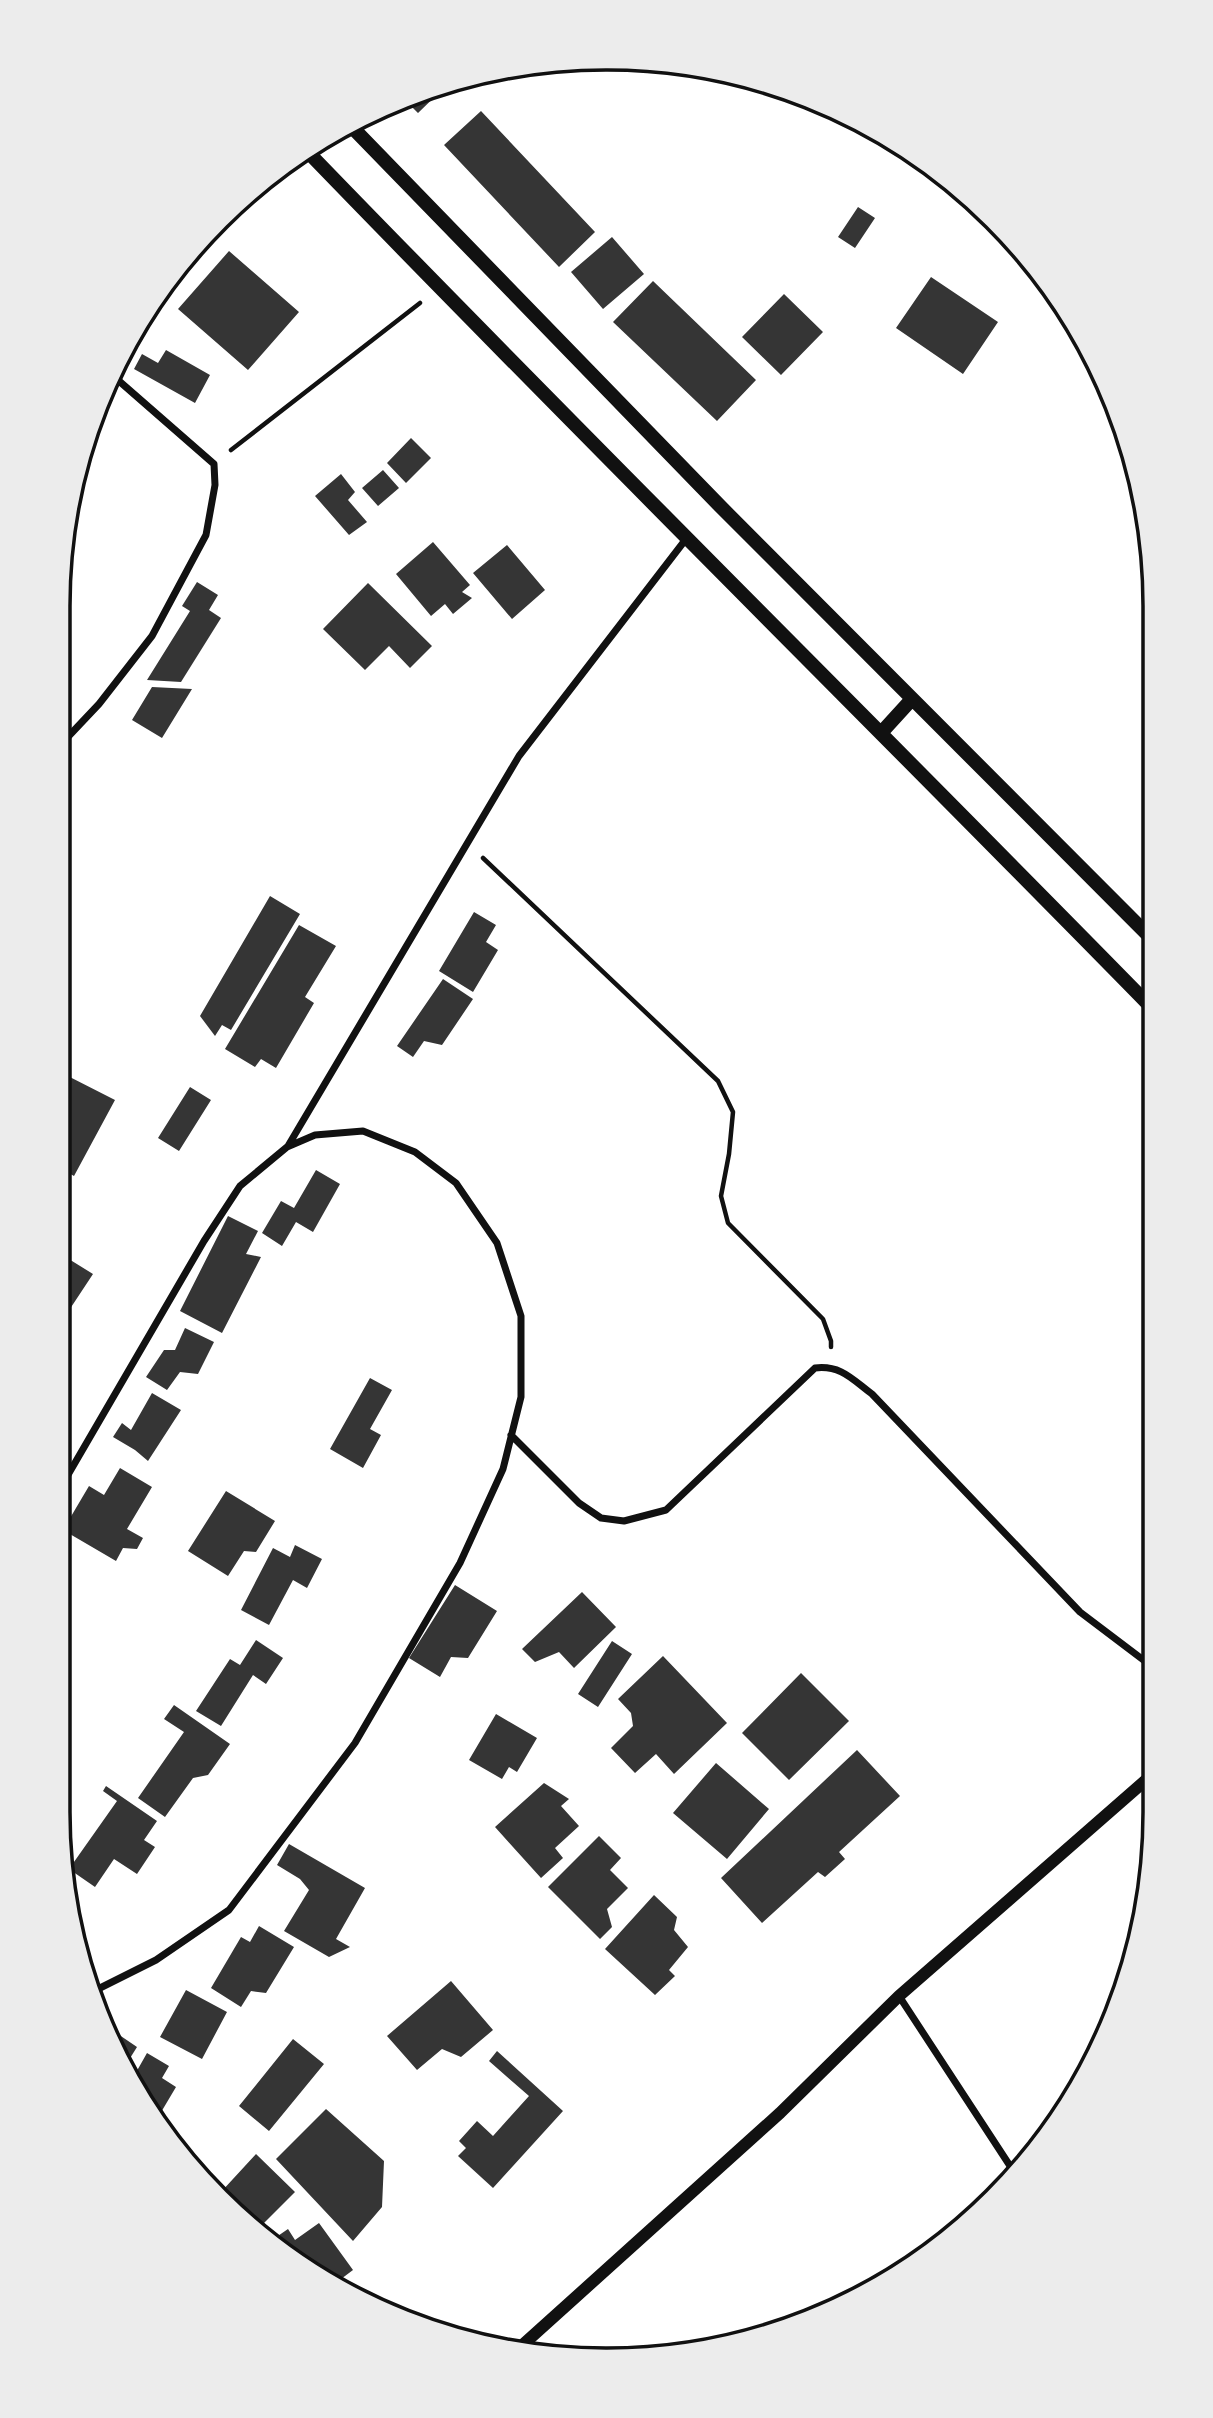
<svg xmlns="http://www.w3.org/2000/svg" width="1213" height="2418" font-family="'DejaVu Sans',sans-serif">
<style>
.building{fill:#353535}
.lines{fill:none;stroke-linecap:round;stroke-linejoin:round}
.path{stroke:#111;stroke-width:4.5}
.minor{stroke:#111;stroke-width:7}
.tertiary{stroke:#111;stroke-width:12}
.secondary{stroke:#111;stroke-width:14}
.rim{fill:none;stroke:#111;stroke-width:3.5}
</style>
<rect width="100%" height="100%" fill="#fff"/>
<!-- building -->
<path class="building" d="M450 82 418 113 404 99 430 87Z
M481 111 595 232 559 267 444 145Z
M858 207 875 218 855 248 838 237Z
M612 237 644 274 603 309 571 272Z
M229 251 299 312 248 370 178 309Z
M931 277 998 322 963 374 896 328Z
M653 281 756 380 717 421 613 322Z
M784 294 823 332 781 375 742 337Z
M166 350 210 375 195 403 134 369 142 354 158 363Z
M411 438 431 458 406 483 387 463Z
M383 470 399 488 378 506 362 488Z
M341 474 355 492 348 500 367 522 349 535 315 496Z
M433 542 470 585 462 592 472 598 453 614 445 604 431 616 396 574Z
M507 545 545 590 512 619 473 573Z
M197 582 218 595 209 610 221 618 181 682 147 680 190 611 182 606Z
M368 583 432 646 410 668 389 646 365 670 323 629Z
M152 687 192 689 162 738 132 720Z
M270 896 300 914 231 1030 222 1025 215 1036 200 1016Z
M474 912 496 925 486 942 498 950 473 992 439 971Z
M299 925 336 946 305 997 314 1003 276 1068 261 1059 255 1067 225 1049Z
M443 979 473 999 442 1045 424 1041 413 1057 397 1046Z
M58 1071 115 1100 74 1176 58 1167Z
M190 1087 211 1100 179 1151 158 1138Z
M316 1170 340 1184 313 1232 296 1222 282 1246 262 1233 281 1201 294 1208Z
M228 1216 258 1231 246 1254 261 1257 222 1333 180 1311Z
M58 1256 72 1261 93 1274 58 1327Z
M185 1328 214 1342 198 1374 180 1372 167 1390 146 1377 164 1350H175Z
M370 1378 392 1390 370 1429 381 1435 363 1468 330 1449Z
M152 1393 181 1410 148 1461 135 1450 113 1437 122 1423 131 1430Z
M120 1468 152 1487 127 1529 143 1538 137 1549 123 1548 116 1561 63 1530 89 1486 104 1495Z
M226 1491 275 1521 256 1552 244 1551 228 1576 188 1551Z
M295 1545 322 1559 307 1588 293 1580 269 1625 241 1610 273 1548 290 1557Z
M455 1585 497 1611 468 1658 451 1657 440 1677 409 1658Z
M582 1592 616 1627 574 1668 559 1652 535 1662 522 1649Z
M256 1640 283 1658 266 1684 253 1675 221 1726 196 1711 230 1659 240 1665Z
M612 1641 632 1654 598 1707 578 1694Z
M663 1656 727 1723 674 1774 656 1754 635 1773 611 1748 633 1726 631 1713 618 1699Z
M801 1673 849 1721 789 1780 742 1733Z
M174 1705 230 1744 208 1775 193 1778 165 1817 138 1798 184 1732 164 1719Z
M496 1714 537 1738 517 1772 509 1767 502 1779 469 1760Z
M857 1750 900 1796 839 1852 845 1859 825 1877 818 1872 762 1923 721 1878Z
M716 1763 769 1809 727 1859 673 1813Z
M544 1783 569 1799 561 1806 579 1826 555 1848 563 1858 541 1878 495 1827Z
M106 1786 157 1821 144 1840 155 1847 137 1874 114 1859 95 1887 69 1869 117 1801 103 1791Z
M599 1836 621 1858 610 1870 628 1888 607 1909 612 1927 600 1939 548 1887Z
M289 1844 365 1888 336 1939 350 1947 329 1957 284 1931 309 1890 300 1879 277 1865Z
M654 1895 677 1917 674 1930 688 1947 669 1970 675 1976 655 1995 605 1949Z
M259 1926 294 1947 266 1993 251 1991 241 2007 211 1988 241 1937 250 1942Z
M451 1981 493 2030 461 2057 442 2049 417 2070 387 2036Z
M186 1990 227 2012 202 2059 160 2037Z
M109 2028 137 2047 127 2063Z
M293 2039 324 2064 269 2131 239 2106Z
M497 2051 563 2111 493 2188 458 2156 466 2148 459 2141 477 2121 493 2136 529 2096 489 2061Z
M147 2053 169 2066 162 2078 176 2087 157 2119 134 2076Z
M326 2109 384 2161 382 2207 353 2241 276 2159Z
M256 2154 295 2192 259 2228 221 2192Z
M319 2223 353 2270 333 2285 302 2268 272 2240 288 2229 295 2240Z"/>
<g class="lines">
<!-- path -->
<path class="path" d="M231 450 420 303
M483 858 718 1081 733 1112 729 1154 721 1196 728 1223 823 1319 831 1341V1347"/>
<!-- minor -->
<path class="minor" d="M65 740 99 704 152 636 206 535 215 485 214 464 111 374
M59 817C69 796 67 747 59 725
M288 1146 519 756 686 539
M511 1435 579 1503 601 1518 624 1521 666 1510 815 1368C841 1365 852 1379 872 1394L1080 1612 1154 1668
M58 1492 204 1241 240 1186 287 1147 315 1135 363 1131 415 1152 456 1183 497 1243 521 1316V1397L503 1469 460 1563 355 1743 229 1910 156 1960 90 1993
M899 1996 1014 2172"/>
<!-- tertiary -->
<path class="tertiary" d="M517 2350 780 2113 899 1996 1154 1773"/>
<!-- secondary -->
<path class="secondary" d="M349 124 719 505 1152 939
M306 150C585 439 871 721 1152 1008
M881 733 912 699"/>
</g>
<!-- crop -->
<path d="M0 0H1213V2418H0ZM606 70H607A536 536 0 0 1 1143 606V1812A536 536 0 0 1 607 2348H606A536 536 0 0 1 70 1812V606A536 536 0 0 1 606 70Z" fill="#ececec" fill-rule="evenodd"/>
<path class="rim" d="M606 70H607A536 536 0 0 1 1143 606V1812A536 536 0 0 1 607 2348H606A536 536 0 0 1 70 1812V606A536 536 0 0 1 606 70Z"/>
</svg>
